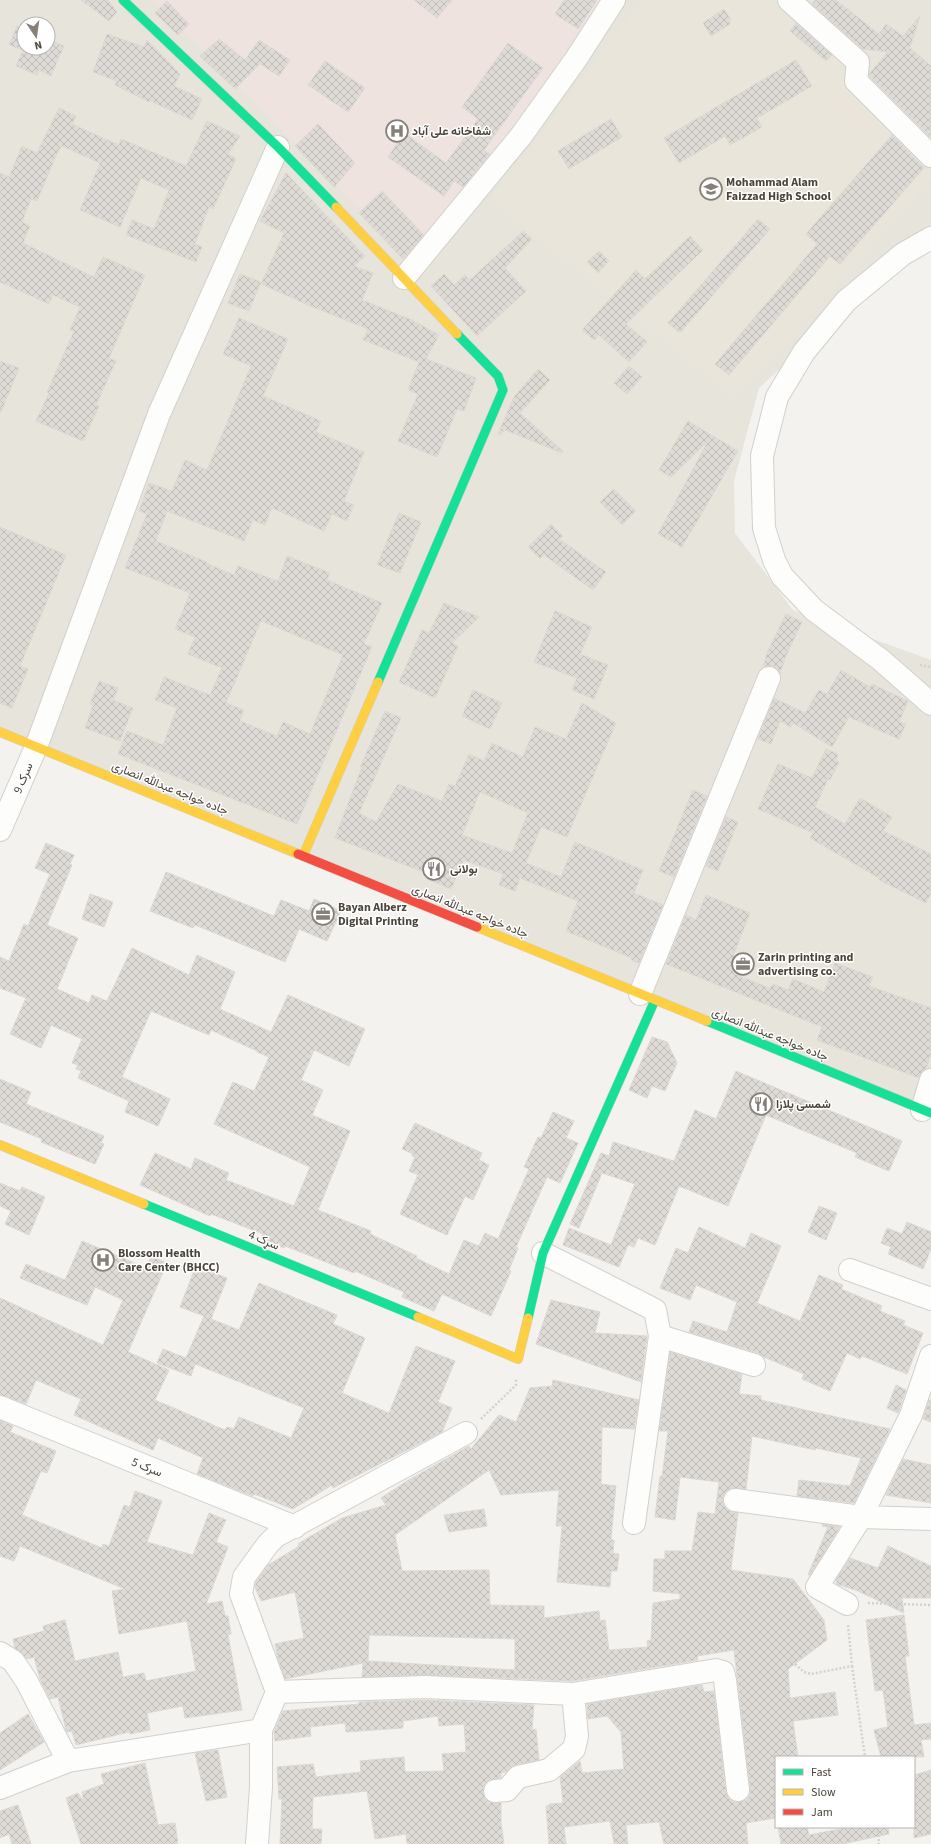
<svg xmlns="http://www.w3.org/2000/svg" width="931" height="1844" font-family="'Source Sans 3',Vazirmatn,sans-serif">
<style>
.residential{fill:#e7e4dc;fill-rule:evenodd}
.education{fill:#eae5da}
.medical{fill:#eee3df}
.building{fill:url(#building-cross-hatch);stroke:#dcd9d4;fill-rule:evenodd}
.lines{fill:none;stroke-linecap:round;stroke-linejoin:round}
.street-casing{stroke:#d2d0cb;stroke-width:24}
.fast-casing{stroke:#d3cfc5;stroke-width:10}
.slow-casing{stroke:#d3cfc5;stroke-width:10}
.jam-casing{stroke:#d3cfc5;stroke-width:10}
.path{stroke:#d3d2cc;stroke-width:2.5;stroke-dasharray:2 2;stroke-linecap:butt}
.street{stroke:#fdfdfc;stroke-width:22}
.fast{stroke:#16e098;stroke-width:9}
.slow{stroke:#ffcf43;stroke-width:9}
.jam{stroke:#f24e42;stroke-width:9}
.labels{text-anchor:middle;stroke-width:3;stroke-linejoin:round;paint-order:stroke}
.poi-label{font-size:12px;font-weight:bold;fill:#4b4439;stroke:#fff;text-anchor:start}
.street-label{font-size:12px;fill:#4b4439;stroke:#fff}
</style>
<defs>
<pattern id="building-cross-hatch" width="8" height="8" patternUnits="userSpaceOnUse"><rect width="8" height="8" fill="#dedbd6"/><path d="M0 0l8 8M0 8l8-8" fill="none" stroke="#c0bdb8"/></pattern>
</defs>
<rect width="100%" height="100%" fill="#f4f2ee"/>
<!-- residential -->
<path class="residential" d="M0 0H931V231L759 388 734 481 735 533 793 610 931 660V1113L0 732ZM24 24H48V48H24Z"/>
<!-- education -->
<path class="education" d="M642 0H782L845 60 844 82 931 166V179L735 397 491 199Z"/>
<!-- medical -->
<path class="medical" d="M153 0H609L413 263Z"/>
<!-- building -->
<path class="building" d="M81 0H108L117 12 109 21Z
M414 0H452L437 18Z
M564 0H597L578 29 555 14Z
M815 0H836L879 34 886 24 903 36 920 16 910 48 931 66V138L869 76V74L888 52 863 49 812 4Z
M167 1 189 24 178 35 155 13Z
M724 9 730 18V24L711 36 703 23Z
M796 23 832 55 826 61 790 31Z
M17 26 24 29V48H48V39L64 46 51 76 39 70 37 75 16 66 23 50 9 45Z
M107 34 144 47 147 40 160 53 180 74 174 86 202 99 192 120 150 101 149 102 115 85 117 81 93 72Z
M219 39 245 60 259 40 290 60 279 76 260 64 235 89 200 56Z
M508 43 543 68 484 150 490 154 463 187 454 181 444 196 388 157 404 133 446 163 478 119 462 107Z
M796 60 812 86 757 118 762 127 730 145 725 136 679 163 664 138Z
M325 61 365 88 348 112 308 85Z
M59 108 76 116 72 124 103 138 119 145 121 139 186 166 207 121 240 136 228 154 236 159 213 209 209 207 195 244 202 247 196 262 126 235 132 220 154 229 169 190 141 178 120 227 80 210 100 163 62 146 58 151 37 201 31 199 22 222 30 226 23 243 94 277 103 257 145 275 109 358 116 361 96 405 99 406 83 441 36 421 49 393 47 392 74 331 70 330 80 307 53 295 49 304 0 282V173L9 177 22 146 37 153Z
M611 119 622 137 569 169 558 151Z
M318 124 355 163 334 187 295 146Z
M892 135 924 168 840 264 830 256 729 375 715 364 817 244 806 234Z
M286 173 365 256 354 266 373 273 362 300 412 320 439 335 426 359 476 378 464 411 457 409 437 457 398 441 418 394 408 390 419 362 363 340 368 329 308 305 261 284 284 233 260 221Z
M382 191 424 235 403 259 359 213Z
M758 219 770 229 680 333 668 323Z
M523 231 532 239 505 268 526 291 477 336 431 286 444 274 454 285 465 275 470 280Z
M690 236 703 250 626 324 647 342 629 362 599 335 594 340 582 330 636 270 645 279Z
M599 251 609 261 598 273 587 262Z
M240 274 261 282 249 311 228 303Z
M239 318 288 339 263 396 321 421 316 432 364 452 344 501 354 505 347 521 332 514 324 531 272 508 265 525 253 520 244 541 167 511 156 541 207 562 206 563 234 575 238 566 278 581 287 556 330 573 327 580 382 603 364 644 372 647 297 824 118 754 127 731 163 745 177 708 155 700 164 677 210 695 222 668 188 654 195 637 175 629 190 593 125 568 147 514 139 511 149 483 172 491 185 460 207 470 251 366 223 354ZM261 621 343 655 310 734 283 722 277 736 240 721 244 710 226 703Z
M0 361 19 368 1 412H0Z
M629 366 642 377 627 394 614 383Z
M538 369 550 380 520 413 563 451 562 453 505 430 500 435 498 434 514 397Z
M688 421 738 451 682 547 658 534 708 441 671 477 659 470Z
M614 489 636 511 622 525 600 502Z
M399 513 421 522 400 573 377 565Z
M551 524 563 536 559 539 606 572 593 590 544 555 540 559 528 547Z
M0 527 66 555 20 666 28 669 12 708 0 703Z
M444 603 479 617 452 643 458 646 435 698 399 682 422 630 429 633Z
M555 611 592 627 580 654 608 665 594 699 572 690 577 678 534 662Z
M786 614 802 622 786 656 780 673 773 666H768L763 667 767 653Z
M841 670 870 687 872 684 908 701 899 722 906 724 899 739 849 717 832 747 793 723 791 727 780 721 771 744 758 739 774 698 805 713 819 690 827 694Z
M99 681 118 688 113 700 133 708 120 741 85 728 93 705 90 704Z
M473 690 502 703 490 729 462 716Z
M582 703 616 723 567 837 541 827 526 863 561 877 575 842 643 870 634 893 663 905 639 963 631 960 632 958 566 931 578 901 520 878 515 891 499 885 503 874 464 860 451 889 427 879 429 874 335 838 362 767H360L385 711 401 718 359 813 376 822 398 784 442 801 449 784 455 786 469 754 484 761 492 743 523 757 535 727 566 739ZM480 792 528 813 512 853 462 835Z
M826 749 838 754 836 761 839 762 830 780 828 779 815 807 845 824 860 798 892 817 883 831 931 854V893L926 903 879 880V878L810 838 813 833 758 809 778 764 812 778Z
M693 790 707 796 674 877 659 871Z
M726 817 738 822 718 871 706 866Z
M46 843 74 855 70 864 72 865 47 925 78 938 57 989 89 1003 92 995 107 1001 132 948 189 975 197 955 235 972 220 1009 271 1032 288 995 365 1029 349 1066 314 1050 301 1080 323 1090 312 1115 350 1131 318 1210 371 1231 370 1234 417 1256 416 1258 449 1274 464 1240 479 1246 485 1233 498 1239 529 1169 524 1167 538 1137 541 1138 553 1112 574 1121 566 1138 578 1143 560 1183 547 1177 516 1247 518 1248 509 1270 511 1271 491 1316 442 1294 434 1311 402 1297 404 1292 355 1271 354 1273 285 1246 284 1248 261 1239 263 1234 211 1214 210 1216 140 1185 155 1153 191 1169 195 1158 229 1173 226 1180 294 1206 310 1167 214 1124 233 1082 254 1091 269 1057 257 1052V1051L211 1030 209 1035 151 1011 122 1077 170 1099 158 1126 125 1112 129 1101 78 1078 81 1071 76 1069 78 1065 72 1063 82 1039 51 1025 41 1048 10 1034 26 998 0 988V957L9 961 24 924 28 926 50 874 35 868Z
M166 872 274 916 281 900 309 911 314 899 341 911 327 941 299 929 285 962 195 925 193 928 150 911Z
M90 894 113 902 104 927 82 919Z
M706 895 750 913 733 956 745 961 739 976 770 988 773 984 788 990 793 979 824 992 835 963 873 977 869 986 931 1008V1054L926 1069 922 1071 919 1078 817 1040 822 1027 666 964 686 915 696 920Z
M652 1037 667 1042 677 1063 665 1091 652 1086 647 1098 629 1090Z
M736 1071 902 1141 889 1171 855 1157 857 1153 766 1115 728 1206 679 1186 655 1245 638 1238 634 1247 628 1245 619 1267 563 1245 569 1228 611 1245 635 1184 602 1173 579 1228 570 1224 601 1153 609 1156 613 1142 674 1161 695 1110 716 1119Z
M0 1079 31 1092 26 1104 104 1136 101 1143 104 1144 95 1164 41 1142 42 1139 0 1122Z
M415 1123 482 1153 479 1160 489 1165 473 1200 465 1196 447 1235 400 1214 418 1175 409 1171 415 1157 412 1156 413 1154 402 1149Z
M0 1183 20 1191 22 1187 45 1197 29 1235 5 1224 11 1211 0 1206Z
M819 1206 837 1213 826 1240 808 1232Z
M907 1222 931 1232V1249L923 1269 888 1254 891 1247 881 1243 887 1228 902 1234Z
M699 1227 745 1248 751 1233 781 1246 757 1303 800 1321 819 1275 843 1285 841 1289 882 1306 880 1311 905 1321 903 1325 923 1333 907 1374 862 1356 860 1359 847 1353 830 1391 802 1379 804 1374 764 1357 758 1353 689 1332 693 1321 727 1332 737 1302 696 1285 690 1300 660 1288 676 1248 688 1253Z
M82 1241 146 1268 151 1256 167 1263 128 1352 169 1370 155 1400 225 1430 227 1427 234 1429 239 1417 291 1438 304 1408 195 1364 191 1376 157 1363 163 1349 186 1358 204 1316 180 1307 196 1266 227 1278 211 1319 239 1330 259 1283 337 1315 333 1324 365 1338 342 1393 389 1413 416 1346 455 1361 438 1402 452 1408 442 1432 333 1488 332 1485 293 1509 254 1494 253 1496 197 1474 203 1458 158 1438 153 1450 74 1415 81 1399 36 1380 26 1404 0 1395V1298L103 1345 123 1300 95 1287 87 1305 20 1278 26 1264 65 1280Z
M551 1300 600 1312 595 1333 647 1336 641 1382 536 1344Z
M670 1352 742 1374 739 1394 761 1396V1400L890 1429 854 1503 797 1496 799 1480 850 1486 861 1458 816 1448 815 1450 752 1436 746 1489 731 1488 725 1492 723 1498V1504L727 1510 738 1513 731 1570 793 1579 824 1620 827 1640 788 1669 790 1698 835 1692 838 1715 793 1721 798 1757H776V1818L746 1823 748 1844H664L659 1822 626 1825 628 1844H614L610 1821 564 1827 566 1844H549L546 1806H549V1804L563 1803 560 1777 580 1761 582 1773 624 1769 621 1732 607 1716 588 1719 587 1704 702 1685 704 1692 714 1691 726 1792 728 1798 733 1802H740L746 1800 750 1795V1789L734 1650 697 1656 698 1660 572 1681 426 1675 362 1677 363 1663 285 1679 278 1659 275 1644 304 1638 295 1592 261 1601 255 1587 256 1582 268 1565 298 1547 299 1543 342 1518 386 1505 381 1498 407 1481 469 1446 471 1449 499 1415 516 1422 530 1388 552 1386 553 1380 639 1400 634 1429 602 1427 601 1484 616 1486 611 1540H614L613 1553 619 1554 617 1571H611L610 1587 557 1582 562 1526H556L559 1490 501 1495 489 1470 395 1535 402 1571 489 1570 490 1605 544 1606V1618L599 1611 600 1621 605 1620 609 1650 648 1647 647 1641 651 1640 653 1603 680 1599V1594L653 1591 654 1559H665V1551H692L698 1512 715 1514 719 1482 680 1477 675 1520 655 1517 660 1476 662 1477 668 1431H659ZM369 1635 515 1639V1670L368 1661Z
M896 1385 906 1390 898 1413 887 1408Z
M929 1400H931V1422L923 1419Z
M0 1420 13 1426 10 1432 56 1451 47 1473 41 1471 22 1515 102 1548 103 1544 109 1546 124 1505 130 1507 135 1491 162 1501 147 1542 193 1555 209 1513 226 1520 216 1542 228 1547 206 1604 222 1601 225 1616H228L231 1634 228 1635 242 1710 185 1718 183 1706 147 1713 150 1730 130 1734 129 1732 76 1745 72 1731 67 1732 66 1730 58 1697 50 1699 40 1679 34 1657 27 1659 15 1648 13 1639 44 1631 43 1626 65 1620 75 1661 118 1652 123 1677 144 1673 146 1681 196 1671 187 1621 119 1634 112 1591 125 1589 20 1546 14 1561 0 1556Z
M903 1459 931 1465V1503L886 1495Z
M484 1509 487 1526 449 1532 444 1515Z
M823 1524 840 1527 810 1575H808L828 1527 822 1526Z
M888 1546 931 1566V1598H902L904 1613 858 1591 837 1584 836 1580 850 1558 878 1568Z
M904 1615 909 1656H905L914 1725 931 1723V1739L921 1740 924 1757H881L874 1730 888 1727 883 1690 875 1691 866 1620Z
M425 1700 534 1705 532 1730 536 1729 539 1760 515 1765 506 1772 501 1773V1778L488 1781 484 1786 483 1792 485 1798 490 1802 501 1803V1822L504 1844H407L406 1834 375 1839 367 1791 313 1797 312 1829H322L321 1844H280L282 1799H279L277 1767 313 1764 316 1777 361 1772 360 1761 404 1757 405 1772 444 1771 442 1754 466 1752 464 1724 439 1726 438 1716 403 1721V1728L346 1732 345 1723 310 1727 311 1736 275 1741 274 1732 283 1711 359 1704V1702Z
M28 1714 44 1742 0 1770V1733Z
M218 1750 227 1797 206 1801 195 1753Z
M145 1763 158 1825 175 1823 178 1844H81L66 1798 78 1793 84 1802 82 1792 104 1784 101 1774Z
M931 1770V1834L914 1838V1775Z
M18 1805 31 1844H12L9 1834 0 1838V1811Z
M778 1827H807L809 1835 850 1827H888L889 1834 842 1844H781Z"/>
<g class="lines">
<!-- street casing -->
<g class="street-casing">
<path id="street" d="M789 0 858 62 856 81 931 156
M931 238 903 254 846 301 804 352 777 397 762 456 764 528 774 560 782 576 814 610 881 660 931 704
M404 278 521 136 576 59 614 0
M0 830 36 747 159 414 278 147
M640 994 769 678
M922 1110 931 1080
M543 1253 655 1310 660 1336 634 1523
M850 1270 931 1299
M660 1336 754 1365
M0 1407 295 1527
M735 1500 861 1517 931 1519
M847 1604 817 1587 861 1517 911 1415 931 1356
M0 1653 13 1661 26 1680 68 1761
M277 1692 425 1687 573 1694 716 1670 723 1672 725 1680 738 1790
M0 1788 68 1761 261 1730
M495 1791 507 1790 518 1777 549 1770 574 1749 577 1736 573 1694
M257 1844 261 1787V1730L277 1692 241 1594 244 1577 268 1544 276 1536 466 1433"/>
</g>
<!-- fast casing -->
<g class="fast-casing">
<path id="fast" d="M123 0 278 147 336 207
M378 682 503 390 498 376 457 334
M707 1021 931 1113
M144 1204 418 1317
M528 1318 543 1253 655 1000"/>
</g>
<!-- slow casing -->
<g class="slow-casing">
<path id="slow" d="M336 207 457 334
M0 732 298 854
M303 856 378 682
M477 927 707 1021
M0 1145 144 1204
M418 1317 518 1359 528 1318"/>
</g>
<!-- jam casing -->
<g class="jam-casing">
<path id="jam" d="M298 854 477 927"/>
</g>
<!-- path -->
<path class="path" d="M920 665 931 667
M481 1419 516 1385V1379
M868 1603 931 1605
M789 1659 804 1672 811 1674 852 1666 848 1624
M852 1666 865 1757
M878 1827 879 1844"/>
<!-- street -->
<use href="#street" class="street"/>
<!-- fast -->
<use href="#fast" class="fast"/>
<!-- slow -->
<use href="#slow" class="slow"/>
<!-- jam -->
<use href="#jam" class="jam"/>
</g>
<!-- icons -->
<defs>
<g id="hospital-ring" transform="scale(1.15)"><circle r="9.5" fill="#fff" stroke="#868178" stroke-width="1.5"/><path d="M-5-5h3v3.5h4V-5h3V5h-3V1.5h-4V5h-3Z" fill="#868178"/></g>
<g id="school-ring" transform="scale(1.15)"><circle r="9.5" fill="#fff" stroke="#868178" stroke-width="1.5"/><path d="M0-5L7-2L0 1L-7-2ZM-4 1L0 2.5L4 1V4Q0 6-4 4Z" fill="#868178"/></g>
<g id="restaurant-ring" transform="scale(1.15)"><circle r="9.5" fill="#fff" stroke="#868178" stroke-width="1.5"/><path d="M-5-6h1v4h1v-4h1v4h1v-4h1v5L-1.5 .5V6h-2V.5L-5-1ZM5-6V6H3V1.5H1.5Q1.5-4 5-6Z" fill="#868178"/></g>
<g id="office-ring" transform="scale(1.15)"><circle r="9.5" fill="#fff" stroke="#868178" stroke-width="1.5"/><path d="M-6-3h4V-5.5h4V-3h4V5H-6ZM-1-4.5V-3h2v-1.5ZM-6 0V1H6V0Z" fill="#868178"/></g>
</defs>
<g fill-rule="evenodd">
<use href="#hospital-ring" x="397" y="131"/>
<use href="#school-ring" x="711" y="189"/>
<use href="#restaurant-ring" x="434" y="869"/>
<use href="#office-ring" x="323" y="914"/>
<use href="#office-ring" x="743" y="964"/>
<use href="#restaurant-ring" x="761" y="1104"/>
<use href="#hospital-ring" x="103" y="1260"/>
</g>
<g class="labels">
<!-- poi labels -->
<g class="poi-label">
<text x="412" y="135">شفاخانه علی آباد</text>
<text x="726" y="186">Mohammad Alam<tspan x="726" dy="14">Faizzad High School</tspan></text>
<text x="450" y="873">بولانی</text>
<text x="338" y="911">Bayan Alberz<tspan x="338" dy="14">Digital Printing</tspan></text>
<text x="758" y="961">Zarin printing and<tspan x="758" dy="14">advertising co.</tspan></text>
<text x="776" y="1108">شمسی پلازا</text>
<text x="118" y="1257">Blossom Health<tspan x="118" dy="14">Care Center (BHCC)</tspan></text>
</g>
<!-- street labels -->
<g class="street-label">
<text transform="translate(23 778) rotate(-67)" y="4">سرک 9</text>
<text transform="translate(170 788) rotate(22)" y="4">جاده خواجه عبدالله انصاری</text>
<text transform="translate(470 911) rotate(22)" y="4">جاده خواجه عبدالله انصاری</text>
<text transform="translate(770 1034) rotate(22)" y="4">جاده خواجه عبدالله انصاری</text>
<text transform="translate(264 1240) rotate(23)" y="4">سړک 4</text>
<text transform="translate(147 1467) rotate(22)" y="4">سرک 5</text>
</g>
</g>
<!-- legend -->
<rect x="775" y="1756" width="140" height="72" fill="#ffffff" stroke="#b7b4b0"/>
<rect x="783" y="1769" width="20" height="6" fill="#16e098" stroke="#b7b4b0"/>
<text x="811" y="1776" font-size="12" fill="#4b4439">Fast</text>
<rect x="783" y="1789" width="20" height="6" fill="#ffcf43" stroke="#b7b4b0"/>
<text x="811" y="1796" font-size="12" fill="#4b4439">Slow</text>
<rect x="783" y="1809" width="20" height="6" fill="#f24e42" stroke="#b7b4b0"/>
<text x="811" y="1816" font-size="12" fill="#4b4439">Jam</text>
<!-- north arrow -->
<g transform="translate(36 36) rotate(167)"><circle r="19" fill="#ffffff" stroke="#b7b4b0"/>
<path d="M0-3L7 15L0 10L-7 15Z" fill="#868178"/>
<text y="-6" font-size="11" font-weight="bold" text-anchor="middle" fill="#4b4439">N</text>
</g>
</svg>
